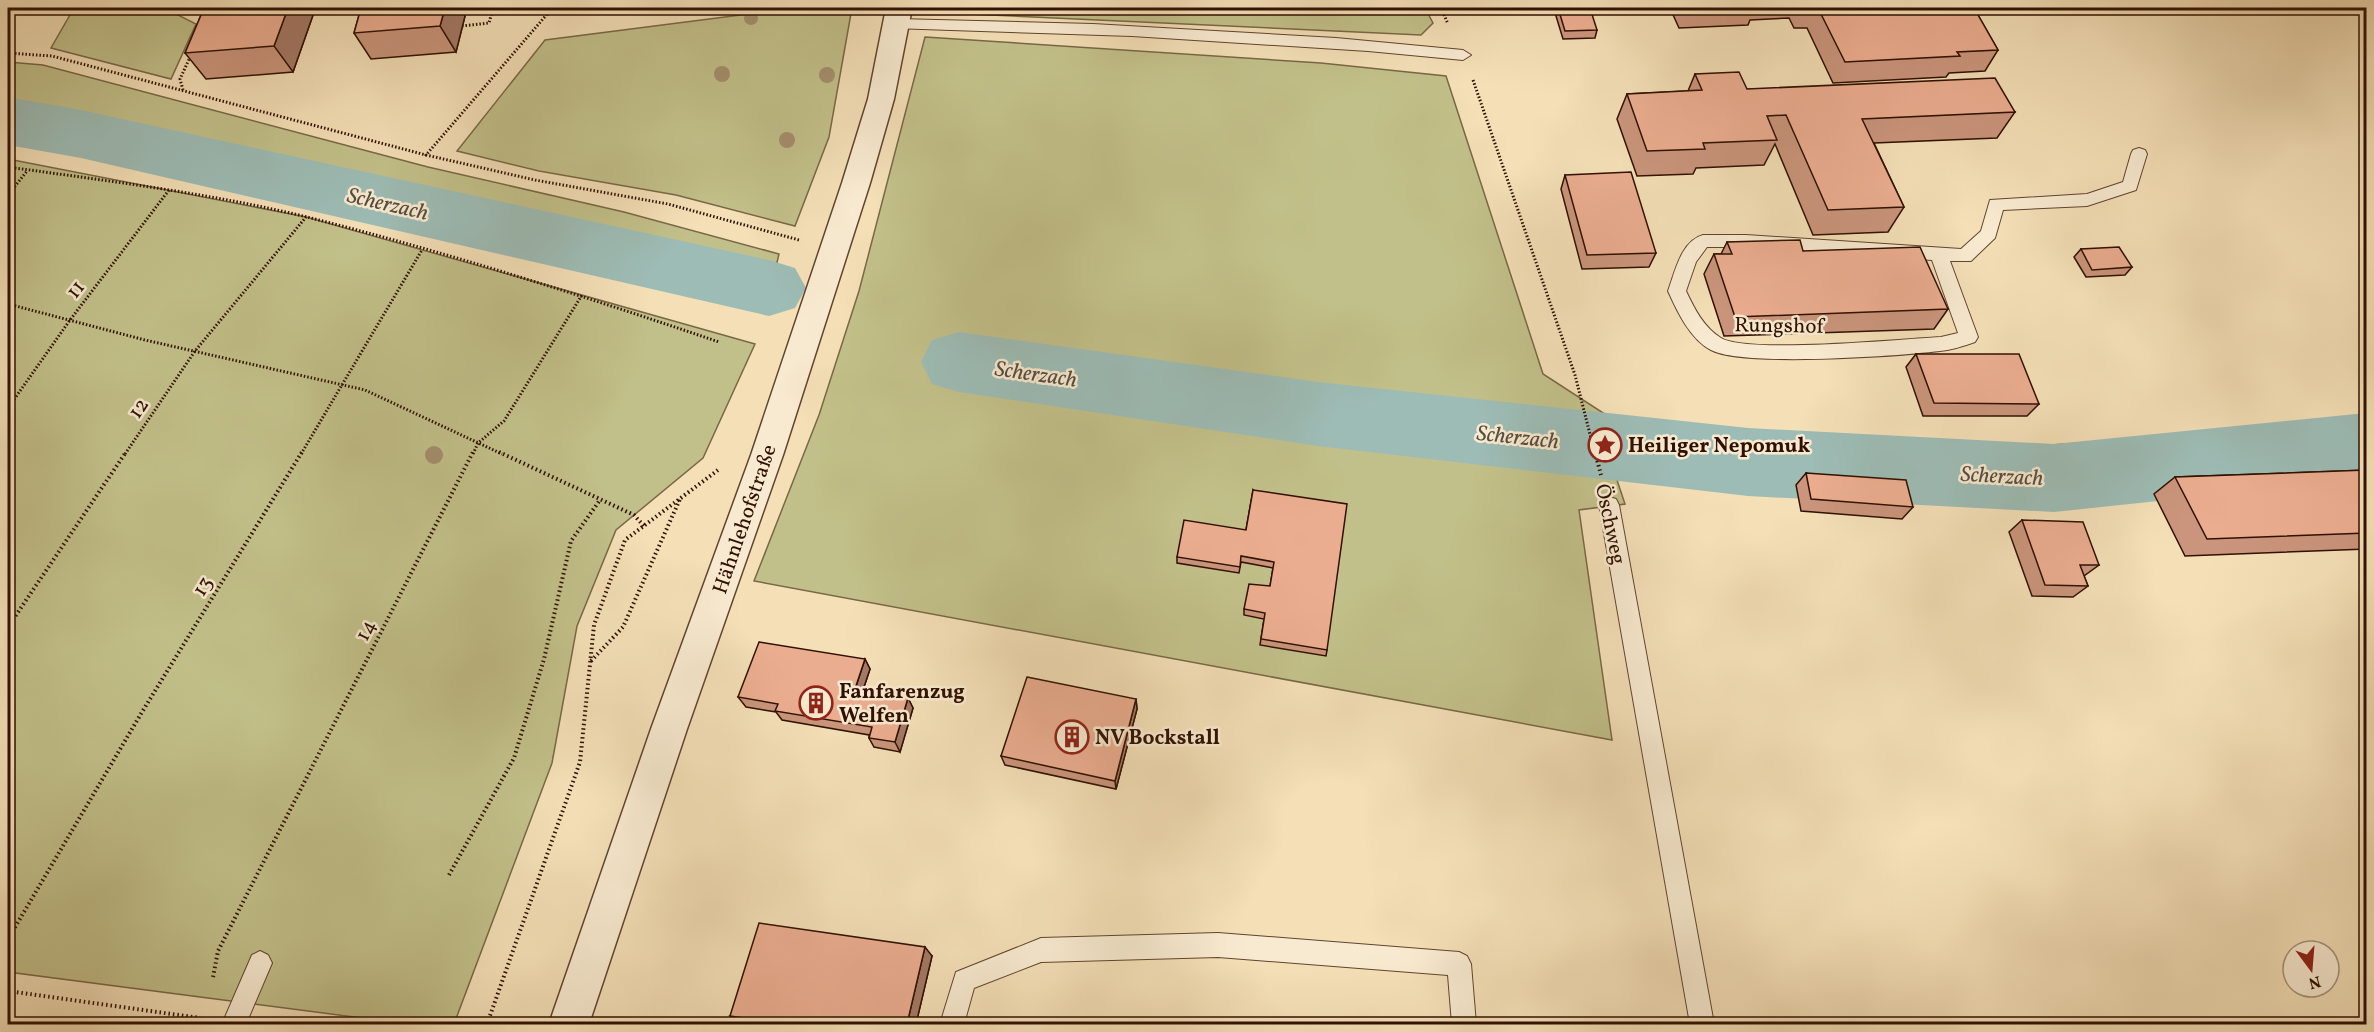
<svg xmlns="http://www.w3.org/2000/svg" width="2374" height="1032" font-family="Vollkorn,serif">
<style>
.green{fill:#c2c08a;stroke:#796846;stroke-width:1.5}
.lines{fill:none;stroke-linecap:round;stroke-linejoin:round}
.river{fill:#9dbcb5;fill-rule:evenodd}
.lane-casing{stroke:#61442e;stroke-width:2}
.street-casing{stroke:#61442e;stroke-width:3}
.path-far1{stroke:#301001;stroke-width:3;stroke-dasharray:1.5 2;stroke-linecap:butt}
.path{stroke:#301001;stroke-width:4;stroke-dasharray:1.5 3;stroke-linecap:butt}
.lane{fill:#f8ead0;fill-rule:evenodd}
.street{fill:#f8ead0;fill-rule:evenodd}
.tree{fill:#a48f6d}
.wall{fill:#ca957c;stroke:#301001;stroke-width:1.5}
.shaded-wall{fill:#a47965;stroke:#301001;stroke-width:1.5}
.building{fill:#ebad90;stroke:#301001;stroke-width:1.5}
.labels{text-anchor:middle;stroke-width:5;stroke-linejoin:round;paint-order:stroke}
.street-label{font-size:21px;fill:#301001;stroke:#f8ead0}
.poi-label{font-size:21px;font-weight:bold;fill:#301001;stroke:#f8ead0;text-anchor:start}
.water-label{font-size:22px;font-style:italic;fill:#564c40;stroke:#f8ead0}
</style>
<rect width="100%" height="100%" fill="#f4dfb7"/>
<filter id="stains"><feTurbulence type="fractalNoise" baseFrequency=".00333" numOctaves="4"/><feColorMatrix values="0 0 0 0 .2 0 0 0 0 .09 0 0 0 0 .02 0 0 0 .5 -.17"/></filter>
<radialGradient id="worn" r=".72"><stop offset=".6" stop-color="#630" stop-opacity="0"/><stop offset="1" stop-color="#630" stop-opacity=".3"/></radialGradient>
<!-- green -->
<path class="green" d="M74 8H174L172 12 196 24 171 79 51 48Z
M796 8H852L829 137 795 226 676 195 539 171 457 151 545 40Z
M934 8H1425L1433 23 1421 35 948 13Z
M925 37 1321 63 1446 76 1543 374 1620 424 1989 449 2349 425 2366 422V486L2059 497 1895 492 1796 485 1613 468 1625 504 1579 510 1612 740 754 581 819 415 859 291Z
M8 62 43 65 428 167 624 212 779 254 767 305 198 161 8 130Z
M8 159 306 217 755 344 703 458 616 530 577 626 552 763 454 1024H408L8 972Z"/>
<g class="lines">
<!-- river -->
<path class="river" d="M8 97 81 110 769 260 795 268 806 288 795 308 769 316 81 158 8 145Z
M959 332 1318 382 1748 428 2054 444 2366 413V479L2054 512 1748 496 1318 446 959 392 932 384 921 362 932 340Z"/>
<!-- lane casing -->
<g class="lane-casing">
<path id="lane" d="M897 19 1093 24 1336 38 1463 50 1471 55 1463 60 1368 51 1132 36 892 28 889 24 892 20Z
M2139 148 2145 150 2147 154 2136 190 2087 206 2003 210 1995 238 1971 261H1950L1978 337 1975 342C1964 346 1951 350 1940 351 1898 356 1743 367 1711 350 1690 339 1677 311 1668 291 1675 272 1681 241 1703 235H1746L1961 249 1981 231 1990 200 2087 194 2123 182 2131 154 2133 150ZM1707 247H1746L1932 260 1958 333 1941 337C1903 339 1747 354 1721 338 1704 328 1694 308 1686 291L1696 262Z
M1609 497 1616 499 1619 505 1714 1024H1690L1599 505 1602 499Z
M1218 933 1459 952 1467 956 1471 964 1476 1024H1452L1448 975 1218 957 1041 962 974 988 964 1024H940L956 972 1041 938Z
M260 951 268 955 272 963 246 1024H222L252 955Z"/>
</g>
<!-- street casing -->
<g class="street-casing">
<path id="street" d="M886 8H912L894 99 870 183 783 455 687 729 589 1024H549L651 729 751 455 842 183 868 99Z"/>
</g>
<!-- path-far1 -->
<path class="path-far1" d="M550 8 549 12 426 155 535 180 668 204 799 240
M1441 8 1448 24
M549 12 625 8
M462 26 489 23 493 8
M8 53 52 56 426 155
M1473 80 1575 375 1595 454
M183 90 180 79 191 55
M8 167C108 181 209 193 307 217 446 252 584 296 719 342
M8 195 27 171
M8 304 145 340 365 390 502 454
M8 408 70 320 169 190
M125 454 195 351 306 217
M301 454 422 250
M473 454 478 443 504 421 582 295"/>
<!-- path -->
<path class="path" d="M499 452 634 515 644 526
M1595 452 1601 475
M8 627 126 452
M591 661 623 627 680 499
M449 875 514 758 544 659 571 541 600 500
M8 939 142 712 302 452
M213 977 218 951 473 452
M8 991 200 1018
M487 1024 580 762 594 625 625 540 718 470"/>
<!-- lane -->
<use href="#lane" class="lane"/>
<!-- street -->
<use href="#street" class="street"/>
</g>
<!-- trees -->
<g class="tree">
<circle cx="751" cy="18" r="7"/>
<circle cx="722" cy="74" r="8"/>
<circle cx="827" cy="75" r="8"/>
<circle cx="787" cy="140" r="8"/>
<circle cx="434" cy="455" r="9"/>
</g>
<!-- wall -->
<path class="wall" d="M204 8H308L313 15 293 72 206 79 185 53Z
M361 8H467L456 52 371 59 354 33Z
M1558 8 1597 30 1595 38 1563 39 1556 16Z
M1670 8H1974L1998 50 1985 71 1949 73 1946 77 1833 83 1807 28H1794L1789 18 1750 20 1748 25 1679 28Z
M1695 74 1747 89 2015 112 1997 138 1874 143 1904 207 1888 232 1813 235 1775 144 1764 165 1696 168 1693 174 1637 176 1617 119 1627 94 1688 91Z
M1565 175 1656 253 1649 267 1582 269 1561 189Z
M1727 242 1803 251 1948 309 1934 329 1724 336 1704 274 1714 254H1721Z
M2081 249 2132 267 2125 275 2086 277 2074 257Z
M1916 354 2039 404 2027 416H1923L1906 367Z
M2367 470V549L2185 556 2154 494 2175 477Z
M1806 473 1913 507 1902 519 1801 511 1796 485Z
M1253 490 1327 650 1326 656 1260 645 1264 619 1244 615V609L1270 586 1273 568 1241 562 1239 573 1177 563V557L1246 530Z
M2022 520 2099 565 2084 576 2088 586 2073 597 2032 596 2009 532Z
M865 659 870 669 863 690 908 698 913 708 900 752 874 747 869 738V735L782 720 776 712 746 707 738 697Z
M1136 699 1137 709 1116 789 1005 765 1001 756Z
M932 956 916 1024H743L730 1016Z"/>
<!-- shaded-wall -->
<path class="shaded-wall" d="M288 8H308L313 15 293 72 274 46Z
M445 8H467L456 52 440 26Z
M865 659 870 669 860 699 855 689Z
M908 698 913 708 900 752 895 742Z
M1136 699 1137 709 1116 789 1115 781Z
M925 947 932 956 916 1024H907Z"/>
<!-- building -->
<path class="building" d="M204 8H288L274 46 185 53Z
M361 8H445L440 26 354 33Z
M1558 8H1590L1597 30 1565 31Z
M1682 8H1754L1755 10 1684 13Z
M1818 8H1974L1998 50 1957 52 1960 56 1845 62Z
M1739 72 1747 89 1995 78 2015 112 1862 119 1904 207 1828 210 1786 115 1767 116 1777 140 1703 143 1705 149 1647 151 1627 94 1702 90 1695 74Z
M1631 172 1656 253 1587 255 1565 175Z
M1800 240 1803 251 1920 247 1948 309 1735 317 1714 254H1732L1727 242Z
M2119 247 2132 267 2092 270 2081 249Z
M1916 354H2019L2039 404 1934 403Z
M2367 470V533L2207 539 2175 477Z
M1806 473 1906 480 1913 507 1811 499Z
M1253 490 1347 504 1327 650 1261 639 1265 613 1244 609 1249 584 1270 586 1274 562 1241 556 1240 567 1177 557 1184 520 1246 530Z
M2022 520 2083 522 2099 565H2080L2088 586 2045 585Z
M759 642 865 659 855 689 908 698 895 742 869 738 872 727 775 711 778 704 738 697Z
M1027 677 1136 699 1115 781 1001 756Z
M759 923 925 947 907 1024H784L730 1016Z"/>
<!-- icons -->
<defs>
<g id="sight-ring" transform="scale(1.725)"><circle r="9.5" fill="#f8ead0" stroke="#8f2418" stroke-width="1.5"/><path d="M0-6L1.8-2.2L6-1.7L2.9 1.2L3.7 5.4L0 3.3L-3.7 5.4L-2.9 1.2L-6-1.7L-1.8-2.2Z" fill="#8f2418"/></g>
<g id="building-ring" transform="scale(1.725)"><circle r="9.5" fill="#f8ead0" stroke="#8f2418" stroke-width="1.5"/><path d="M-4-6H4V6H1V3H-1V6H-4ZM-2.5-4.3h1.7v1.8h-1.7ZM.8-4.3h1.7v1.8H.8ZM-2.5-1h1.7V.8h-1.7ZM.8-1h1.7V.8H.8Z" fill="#8f2418"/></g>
</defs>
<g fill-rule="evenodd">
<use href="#sight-ring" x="1605" y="445"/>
<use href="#building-ring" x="816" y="703"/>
<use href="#building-ring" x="1072" y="737"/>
</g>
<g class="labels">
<!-- street labels -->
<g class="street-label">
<text transform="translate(75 289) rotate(-52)" y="7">11</text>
<text transform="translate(1779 325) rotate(1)" y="7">Rungshof</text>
<text transform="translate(138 408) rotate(-56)" y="7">12</text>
<text transform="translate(744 519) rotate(-71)" y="7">Hähnlehofstraße</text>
<text transform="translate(1611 524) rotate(78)" y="7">Öschweg</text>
<text transform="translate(202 586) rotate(-58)" y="7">13</text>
<text transform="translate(365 630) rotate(-63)" y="7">14</text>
</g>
<!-- poi labels -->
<g class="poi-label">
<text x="1628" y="452">Heiliger Nepomuk</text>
<text x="839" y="698">Fanfarenzug<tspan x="839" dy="24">Welfen</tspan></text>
<text x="1095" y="744">NV Bockstall</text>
</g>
<!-- water labels -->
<g class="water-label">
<text transform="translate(388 203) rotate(13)" y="8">Scherzach</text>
<text transform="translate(1036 373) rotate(8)" y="8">Scherzach</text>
<text transform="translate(1518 436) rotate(6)" y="8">Scherzach</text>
<text transform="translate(2002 475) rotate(3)" y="8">Scherzach</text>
</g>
</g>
<!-- margin -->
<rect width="2374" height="1032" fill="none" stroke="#f4dfb7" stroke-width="30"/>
<rect x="9" y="9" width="2356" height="1014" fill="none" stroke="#301001" stroke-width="3"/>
<rect x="15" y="15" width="2344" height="1002" fill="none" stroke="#301001" stroke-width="1.5"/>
<!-- north arrow -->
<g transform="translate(2311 969) rotate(164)"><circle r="28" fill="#f8ead0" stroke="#a8937d" stroke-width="1.5"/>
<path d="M0-4.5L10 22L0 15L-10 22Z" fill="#8f2418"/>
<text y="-9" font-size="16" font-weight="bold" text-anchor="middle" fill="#301001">N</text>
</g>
<rect width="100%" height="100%" filter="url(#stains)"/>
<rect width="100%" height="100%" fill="url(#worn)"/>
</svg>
